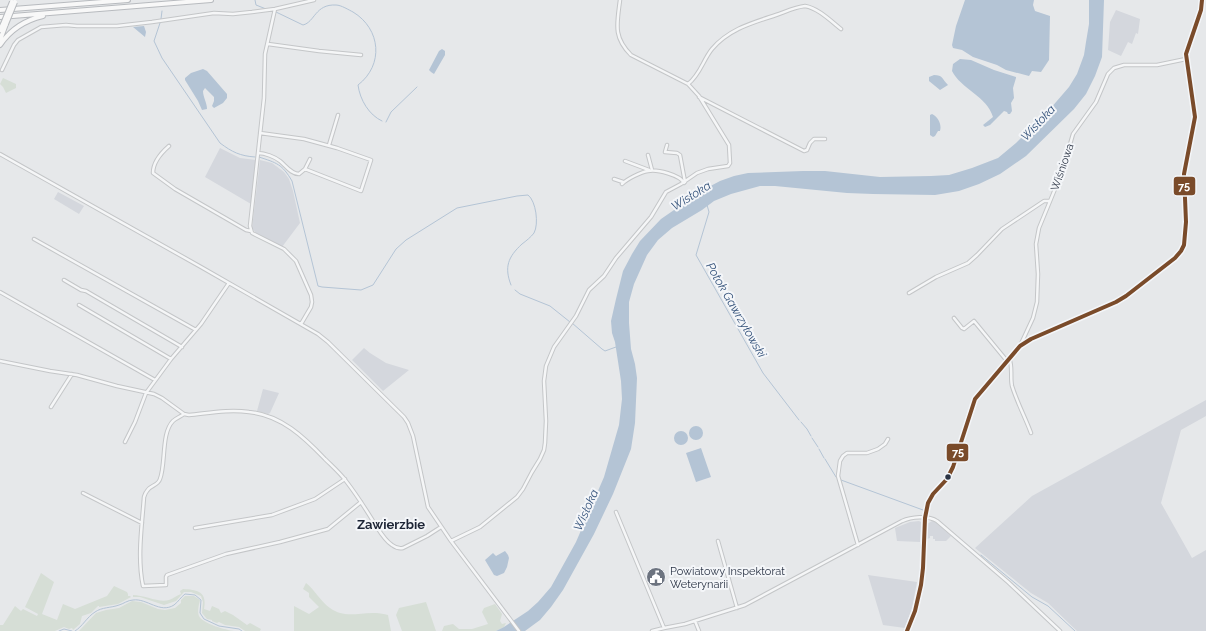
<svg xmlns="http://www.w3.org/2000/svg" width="1206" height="631" font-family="Raleway,sans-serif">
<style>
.built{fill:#d4d7dd}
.green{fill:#d6ded6}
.water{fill:#b4c4d5}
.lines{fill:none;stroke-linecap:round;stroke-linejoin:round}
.stream{stroke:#b4c4d5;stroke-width:1}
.minor-casing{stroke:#c4c6c8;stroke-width:4.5}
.highway-casing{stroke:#b8bbbf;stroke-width:6}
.minor{stroke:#f5f6f7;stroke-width:2.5}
.highway{stroke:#f8f8f8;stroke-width:4}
.highway-bridge-casing{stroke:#b8bbbf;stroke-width:6;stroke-linecap:butt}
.highway-bridge{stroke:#f8f8f8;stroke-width:4}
.bus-1-casing{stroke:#f4f6f9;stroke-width:7}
.bus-1{stroke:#7a4b2a;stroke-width:4}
.bus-dot{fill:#2b3445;stroke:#f4f6f9;stroke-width:1.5}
.labels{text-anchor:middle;stroke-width:4;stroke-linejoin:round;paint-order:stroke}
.street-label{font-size:11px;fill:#2b3445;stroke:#f4f6f9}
.poi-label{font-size:11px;fill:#2b3445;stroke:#f4f6f9;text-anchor:start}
.water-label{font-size:12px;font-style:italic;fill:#34527a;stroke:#f4f6f9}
.quarter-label{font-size:13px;font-weight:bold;fill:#1d2536;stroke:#f4f6f9}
.line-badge{stroke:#f4f6f9;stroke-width:1.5}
.badge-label{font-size:11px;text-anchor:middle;font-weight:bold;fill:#fff}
</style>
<rect width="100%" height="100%" fill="#e6e8ea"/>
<!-- built -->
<path class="built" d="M1116 10 1140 19 1138 34 1136 33 1132 44 1128 42 1121 56 1108 50 1110 22Z
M220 148 240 158 256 160 251 204 205 177Z
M260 160 272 163 284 172 289 179 293 191 300 223 282 247 256 233 252 228Z
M58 192 84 206 79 214 54 199Z
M364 348 370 353 386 363 409 370 383 391 352 360Z
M263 389 279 393 270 413 268 414 257 411Z
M1206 400V416L1181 430 1161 503 1192 558 1206 550V631H1077L1048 603 1031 593 975 548 1032 496Z
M919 521 921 522 920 542 897 541 895 528 910 522Z
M932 521 935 522 951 536 946 541H935V539H933V536H930V538L927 539V524Z
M868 575 917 582 912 608 905 628 883 625Z"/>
<!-- green -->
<path class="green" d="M3 78 16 84V88L6 93 3 87 0 84Z
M41 573 54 582 42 614 57 620 63 604 75 609 107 596 114 586 127 592 128 594V596H130L131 597 118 604 99 607V606H98L91 613 82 616 80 624 73 630 72 628 69 629 64 627 55 631H0V625H3L15 606 21 611 23 609 37 616 38 614 25 607Z
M306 583C315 590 321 602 330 608 345 619 359 612 376 613 380 613 384 614 388 615L391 631H294V606L309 614 319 607 309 597V593L303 589Z
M183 589C199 590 207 592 204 609L210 611 212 606 219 609 221 613 225 611 233 615 247 625 250 623 261 629 260 631H245L239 627 225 625 219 622 217 623 212 621V620L207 619 202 613 203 602 201 596 191 592H184L176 601 164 605 140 597H133V595C144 595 159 603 169 600 173 599 177 595 181 594L180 591Z
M185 596H194L200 600C199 604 197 612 199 616 203 624 226 630 234 631H79L96 613 106 610 119 608 132 601 141 602 158 609 165 610 175 608 181 603V600Z
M426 602 436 631H402L396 615 399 608Z
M495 604 502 614 500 621 502 624 506 623 504 627 496 631H442L444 626 453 624 459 629H472L488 624 482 612 484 608Z"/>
<!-- water -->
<path class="water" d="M965 0H1034L1033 5 1035 11 1050 16 1049 60 1041 72 1032 71 1029 76 1006 70 997 65 973 57 962 50 953 48 952 45 956 26Z
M1089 0H1104L1102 57 1095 76 1086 94 1074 109 1026 156 1000 174 979 184 959 191 935 195 873 194 847 193 775 186H760L731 194 714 201 702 210 672 228 658 240 647 255 634 284 629 302V323L631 349 635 364 637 378 635 423 631 449 613 494 594 534 563 590 551 607 540 620 525 631H496L504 627 528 611 538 602 551 587 576 542 604 477 619 425 622 399 621 381 615 342 612 333 611 321 616 299 623 271 632 254 640 241 661 219 703 190 720 181 734 176 748 173 803 171H825L880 177 931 176 949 175 972 168 998 158 1016 143 1050 109 1069 87 1077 74 1084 55 1086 42 1089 24Z
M144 26 146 32 145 37 133 27Z
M442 49 445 51V55L434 74 431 72 429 70 439 51Z
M960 59 971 60 994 70 1016 77V78L1013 88 1014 98 1011 103 1012 111 1010 114H1008L1007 112 1004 111 990 125 985 127 983 125 993 117C987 96 961 89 952 71L953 64Z
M203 69 207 71 227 94V98L223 103 214 108 212 106 214 101V97L205 88 203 91C203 97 207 103 207 109L202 110 198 101 185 80V78L191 73Z
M934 75C943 75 942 79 948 85L940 90 929 81V77Z
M932 114C938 117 942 124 940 131H938L935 136 933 137 930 135V115Z
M689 433a7 7 0 1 1 14 0a7 7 0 1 1-14 0Z
M674 438a7 7 0 1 1 14 0a7 7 0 1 1-14 0Z
M701 448 711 477 696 482 686 453Z
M505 551 508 555 509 558 507 567 504 573 497 576 494 575 485 560 493 553 496 556Z"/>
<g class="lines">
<!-- stream -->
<path class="stream" d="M255 0 256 5 266 9
M276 12 303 25C315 22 315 4 336 5 341 5 349 10 353 12 381 29 384 65 358 85 360 100 369 115 382 121
M161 19 162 11
M160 23 154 41 162 58 220 143C232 152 240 156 255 157
M386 122 391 112 417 87
M259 157C277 163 282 164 292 181L318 286 322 287 361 290 373 285 396 249 406 240 457 208 517 196 528 195C536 201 539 224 534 233 531 237 526 241 522 244 508 257 504 267 511 285
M707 205 709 212 696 255 763 373 799 420
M515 290 520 294 550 306 570 322
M572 323 602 349 605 351 616 347
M801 422 807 429 811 436
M812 438 818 447
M819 449 824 458
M825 459 836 477
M841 480 923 510 924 511
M921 548 923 524
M981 555 1032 597 1048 606 1075 631
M919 583 921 561
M910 619 913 610 918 586
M59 631 64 629 72 631
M75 631C82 627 87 617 95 612 102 607 111 608 119 605 123 604 128 600 133 600 147 598 160 614 174 605 178 602 181 597 185 594L195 595 201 600 200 613 204 619 219 626 239 629 242 631
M905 631 908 624"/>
<!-- minor casing -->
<g class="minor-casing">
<path id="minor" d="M275 9 265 54 264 98 250 226 252 233 284 249 296 261 311 295 312 302 311 307 301 324
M268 44 319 51 361 55
M2 70 14 45 18 40 41 27 66 25 77 26H117L152 22 214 13 233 14 252 12 275 9 314 0
M688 84C700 75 703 60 712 49 729 29 752 23 776 15 785 12 795 7 805 6 818 8 831 21 841 29
M699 97 804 151 807 150 810 143 814 139H825
M329 145 338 115
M667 145 665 152 677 153 680 155 685 182
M169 146C161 153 153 162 153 173L175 189 246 230 251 231
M258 153C265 153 275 157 280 161 286 166 291 174 299 174L305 169 361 191 371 160 337 148 304 139 260 133
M0 154 201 267 318 334 328 342 404 417 408 423 413 436 428 507 451 541 519 631
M648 155 652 170
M625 161 649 170
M305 169 310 159
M614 179 623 182
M622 184C627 179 641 172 648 171 657 169 680 175 684 183
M34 239 196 330
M64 280 81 290 86 291 182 347
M0 292 155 380
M909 293 936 277 968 263 977 255 1002 229 1044 201H1049
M79 305 171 359
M954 318 962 328 964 329 974 321 1007 361
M1020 346 1033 318 1037 302 1038 274 1036 244 1039 228 1062 172 1073 134 1096 102 1108 74 1114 68 1124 65H1157L1186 59
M1009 358C1013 366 1010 377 1012 386 1017 402 1025 417 1031 433
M0 361 50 371 77 375 117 386 154 394 162 398 184 414 189 415C209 413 229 409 249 412 281 415 304 437 325 459 332 466 340 473 346 481 356 494 365 508 373 521 379 530 384 540 392 545 396 548 399 549 403 548L427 536 441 527
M51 407 72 374
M184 414C180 417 176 418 173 421 161 433 166 464 160 479 158 486 150 485 147 491 145 493 145 495 144 497 142 526 137 557 143 586L166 585V577L167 575 226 554 280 542 328 529 361 502
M125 442 135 422 146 393 171 359 201 324 229 283
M83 493 142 523
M616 512 664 628
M195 528 272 515 315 499 345 479
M451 541 480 527 517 497 523 489 532 472 540 459 544 450 545 443 546 421 544 381 546 366 554 347 576 316 589 290 604 276 616 258 651 217 666 192 681 184 697 173 708 169 728 166 730 163 729 145 699 96 688 84 631 55C613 37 617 24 620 0
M718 541 737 608
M858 545 838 476 840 461 843 456 847 453H867L878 449 885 444 888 439
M695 621 699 631
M652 631 664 628 685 624 745 605 902 521C911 517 928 515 937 521L1008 582 1060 631
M907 631 915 611 921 585 923 568 925 518 928 503 933 494 947 479 953 467 975 399 1020 346 1031 339 1116 302 1126 296 1175 258 1181 251 1184 245 1186 222 1184 174 1195 117 1186 54 1201 10 1202 0"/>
</g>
<!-- highway casing -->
<g class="highway-casing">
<path id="highway" d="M0 10 128 0
M0 17 211 0
M0 30 3 24
M0 40 6 24
M0 45C10 30 26 20 43 16"/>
</g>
<!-- minor -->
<use href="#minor" class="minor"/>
<!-- highway -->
<use href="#highway" class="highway"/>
<!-- highway-bridge casing -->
<g class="highway-bridge-casing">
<path id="highway-bridge" d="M3 24 12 2
M6 24 15 2"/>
</g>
<!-- highway-bridge -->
<use href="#highway-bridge" class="highway-bridge"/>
<!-- bus-1 casing -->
<g class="bus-1-casing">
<path id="bus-1" d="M907 631 915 611 921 585 923 568 925 518 928 503 933 494 947 479 953 467 975 399 1020 346 1031 339 1116 302 1126 296 1175 258 1181 251 1184 245 1186 222 1184 174 1195 117 1186 54 1201 10 1202 0"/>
</g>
<!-- bus-1 -->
<use href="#bus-1" class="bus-1"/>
</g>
<!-- icons -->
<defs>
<g id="civic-disc" transform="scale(1)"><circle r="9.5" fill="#6c737f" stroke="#f4f6f9"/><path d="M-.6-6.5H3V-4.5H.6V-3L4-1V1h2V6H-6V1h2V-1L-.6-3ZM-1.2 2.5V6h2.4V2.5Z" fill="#fff"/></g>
</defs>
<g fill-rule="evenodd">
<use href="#civic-disc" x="656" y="577"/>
</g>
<!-- markers -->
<circle class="bus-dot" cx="948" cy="477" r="3.5"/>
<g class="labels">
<!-- street labels -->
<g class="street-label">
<text transform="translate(1062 167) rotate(-71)" y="4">Wiśniowa</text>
</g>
<!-- poi labels -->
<g class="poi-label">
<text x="670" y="575">Powiatowy Inspektorat<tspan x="670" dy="13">Weterynarii</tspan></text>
</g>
<!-- water labels -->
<g class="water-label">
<text transform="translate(1038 123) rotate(-47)" y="4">Wisłoka</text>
<text transform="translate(691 196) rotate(-32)" y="4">Wisłoka</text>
<text transform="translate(736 310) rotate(60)" y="4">Potok Gawrzyłowski</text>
<text transform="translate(586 510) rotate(-66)" y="4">Wisłoka</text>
</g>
<!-- quarter labels -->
<g class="quarter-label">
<text x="391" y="529">Zawierzbie</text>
</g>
</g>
<g class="line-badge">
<rect x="1173" y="176" width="23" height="20" rx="4" fill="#7a4b2a"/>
<rect x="946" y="443" width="23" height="19" rx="4" fill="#7a4b2a"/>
</g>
<g class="badge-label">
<text x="1184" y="190">75</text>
<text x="958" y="456">75</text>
</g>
</svg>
